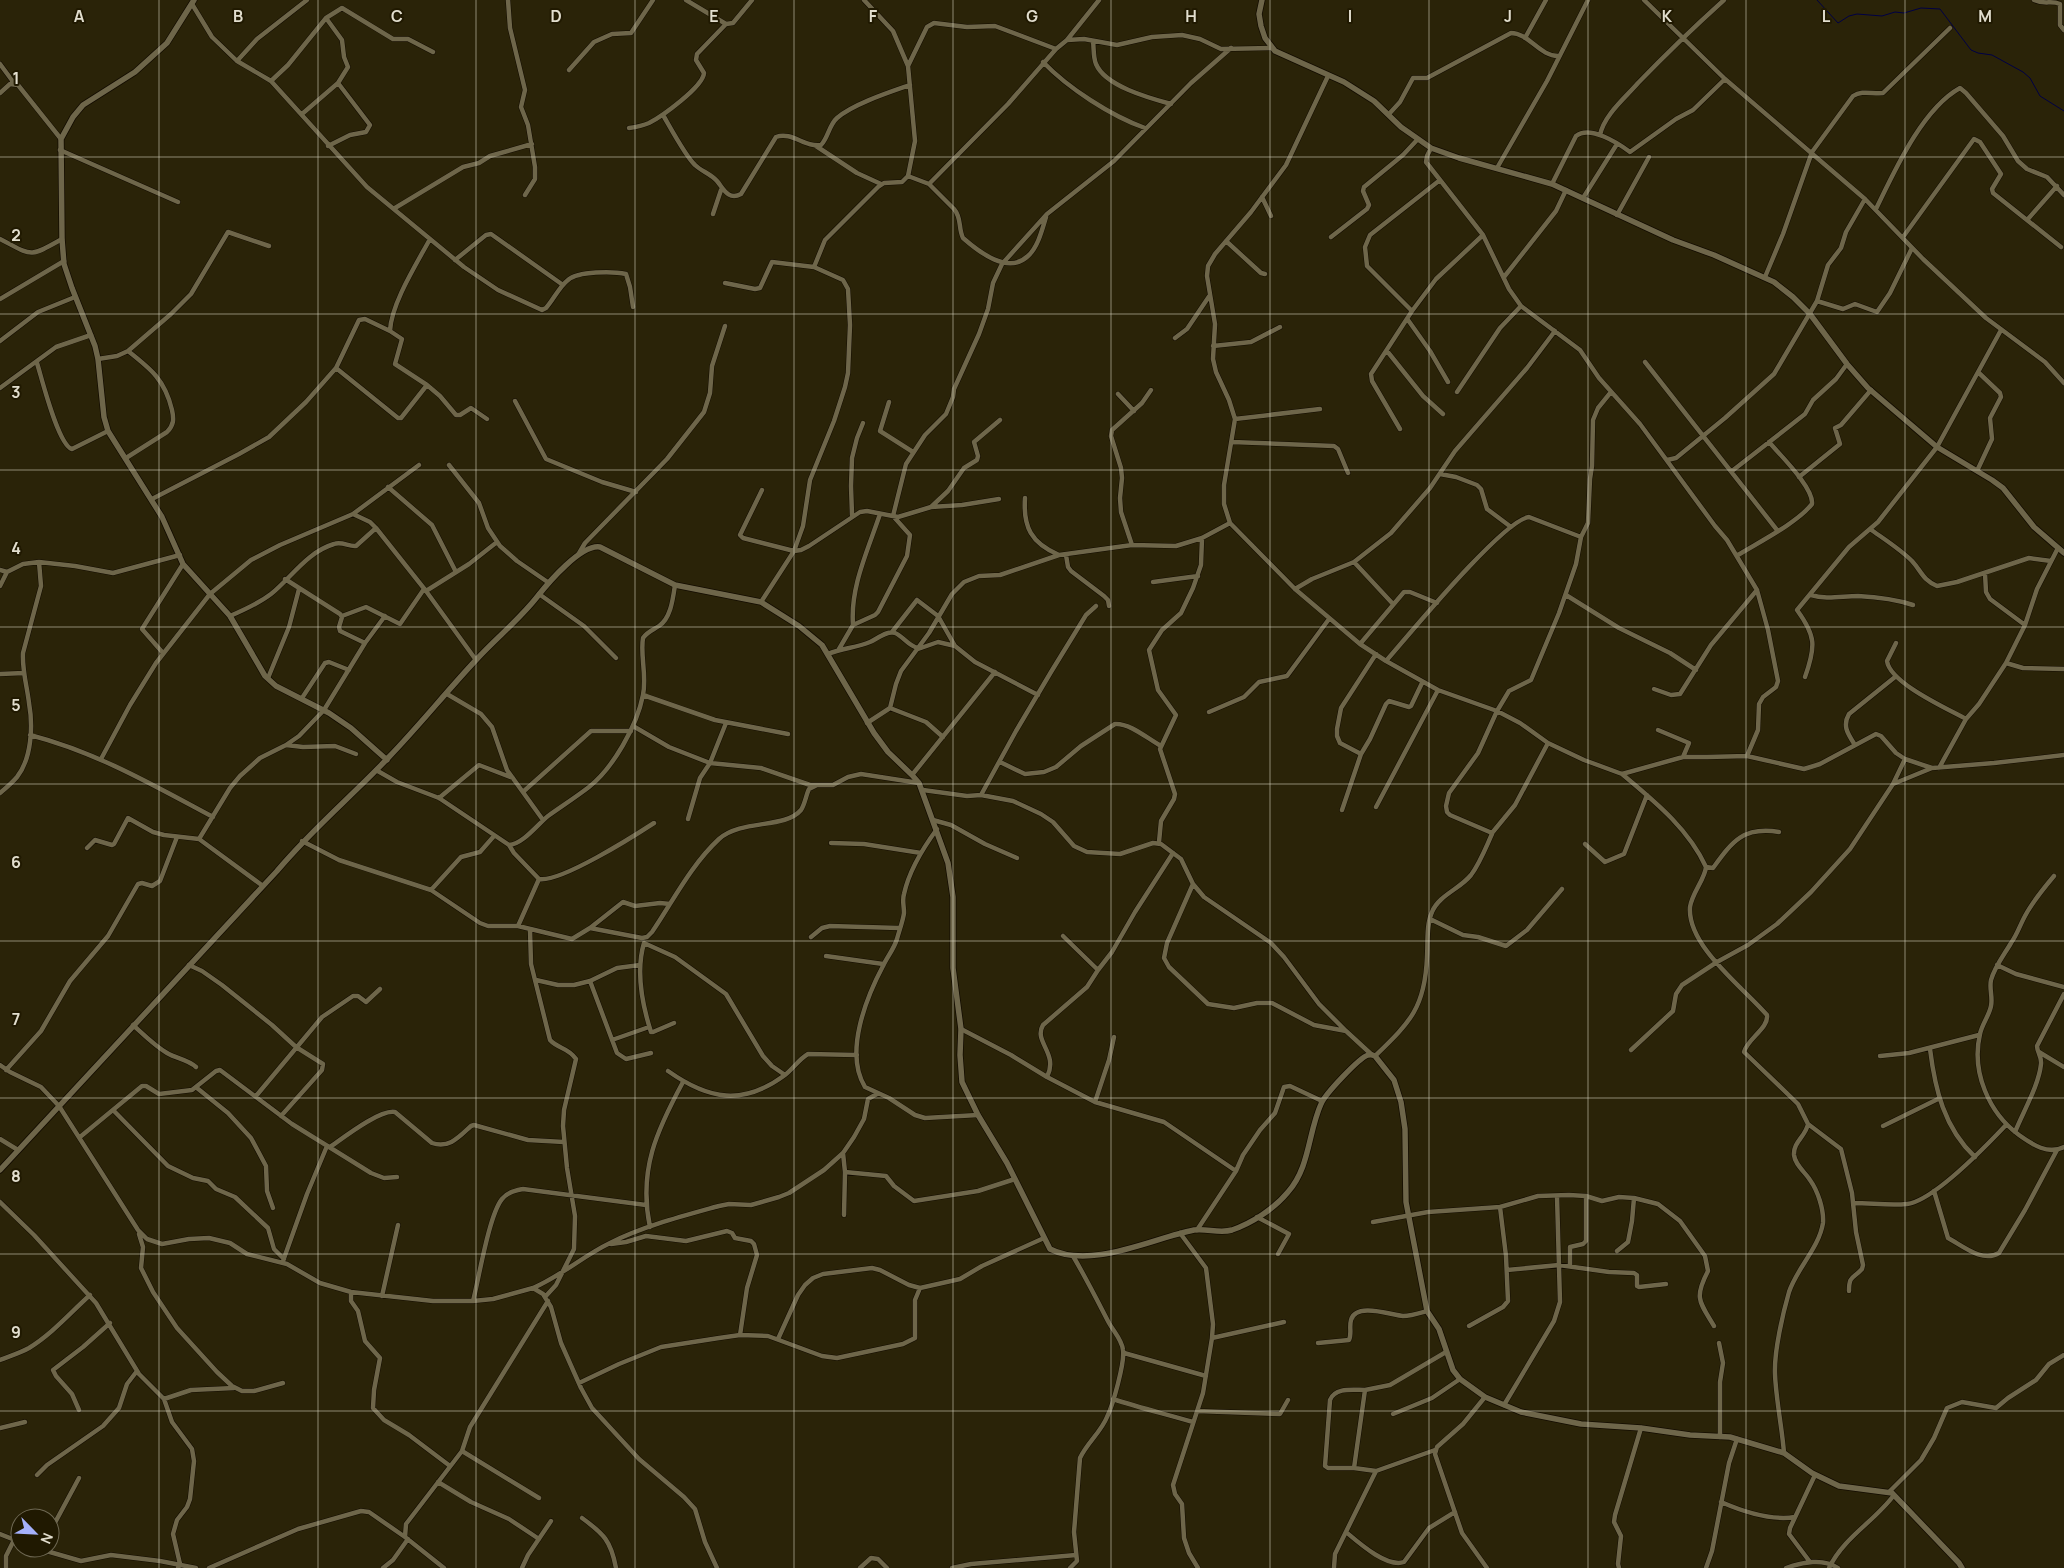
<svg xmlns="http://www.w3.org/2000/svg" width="2064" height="1568" font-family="Manrope,sans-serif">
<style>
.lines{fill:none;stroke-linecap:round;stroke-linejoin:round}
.stream{stroke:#004;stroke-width:1}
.minor-casing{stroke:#130c00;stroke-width:5.5}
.tertiary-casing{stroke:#130c00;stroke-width:7}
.minor{stroke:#6e664a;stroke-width:4.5}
.tertiary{stroke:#6e664a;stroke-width:5.5}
.grid{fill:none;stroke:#e2dece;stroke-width:1;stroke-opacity:0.55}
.grid-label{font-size:16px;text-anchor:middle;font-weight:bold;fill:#e2dece;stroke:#201901;stroke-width:4;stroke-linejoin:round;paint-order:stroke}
</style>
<rect width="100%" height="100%" fill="#2a2308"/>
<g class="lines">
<!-- stream -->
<path class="stream" d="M1817 0 1838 23 1849 16 1857 14 1882 16 1895 12 1904 13 1921 8 1940 9 1971 50 1978 53 1992 55 2023 72 2030 78 2040 96 2064 111"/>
<!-- minor casing -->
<g class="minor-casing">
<path id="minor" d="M508 0 510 28 525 90 521 107 528 125 535 167V179L525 195
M686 0 726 24 733 23 752 0
M864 0 893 31 908 66 915 141 908 176 929 184 954 209C962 218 958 228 963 238 979 252 1008 275 1028 256 1038 247 1042 230 1046 217
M1644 0 1725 79 1865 199 1923 259 1986 318 2045 362 2064 383
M2034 0C2045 5 2051 0 2060 4V25L2064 30
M192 4 212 37 237 61 271 81 367 187 464 267 498 290 542 310 546 308C554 299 559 287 568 280 578 271 613 271 626 274L630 287 633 307
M1525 38 1546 0
M1067 40 1084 39 1117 45 1152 37 1182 35 1200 39 1221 49 1272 48
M1093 41C1094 48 1093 57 1096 64 1105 86 1149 98 1171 104
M237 61 257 39 307 0
M1043 62C1068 88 1111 116 1145 128
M0 64 14 83
M908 66 927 27 934 23 967 27 995 26 1056 49 1067 40 1099 0
M569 70 594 42 612 34 631 33 653 0
M1328 76 1286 165 1251 212 1215 254 1208 266 1207 276 1215 324 1213 359 1216 372 1229 400 1235 419 1224 485V504L1230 523 1295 589 1360 644 1386 661 1438 690 1497 711 1520 723 1548 743 1584 760 1622 774 1683 757H1707L1747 756 1804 769 1820 764 1876 734 1881 736 1896 753 1905 759 1932 768 1994 763 2064 755
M271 81 288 65 326 18 342 8 393 39H408L433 52
M0 93 10 84 18 85 61 139
M302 114 338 83 348 67 344 57 342 40 326 18
M1389 114 1400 102 1413 78H1427L1511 33C1529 33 1540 57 1559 56
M663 115C670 127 686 157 695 165 701 171 711 174 717 181 723 188 728 201 741 194L776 137C792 131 805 148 821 145 828 138 829 125 837 118 853 104 890 92 910 85
M629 128C636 127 642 126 649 123 661 117 703 87 704 73L696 60 697 54 726 24
M1600 135C1604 115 1625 98 1638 83 1666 54 1694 27 1724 0
M328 146 350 135 366 132 370 125 338 83
M816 146 857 173 881 184
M1431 148 1427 156 1426 162 1483 235 1509 289 1521 306 1580 350 1599 378 1640 424 1715 526 1727 540 1757 590 1768 630 1778 681 1776 687 1763 697 1759 704 1758 730 1747 756
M60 150 178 202
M1497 168 1547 81 1588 0
M929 184 1008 104 1056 49
M1552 184 1576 136C1590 125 1618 143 1630 152L1676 119 1693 110 1725 79
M1262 197 1271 216
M1583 198 1617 144
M395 208 463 167 479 163 490 156 532 144
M1876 209C1894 172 1922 109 1960 88L1966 93 2003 136 2018 161 2027 169 2047 177 2064 195
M713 214 721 190
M1617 215 1649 157
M2028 219 2057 186
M1331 237 1367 209 1369 205 1363 191 1364 187 1403 155 1417 140
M1903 237 1974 139 1980 142 2001 174 1992 189 1993 193 2061 247
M0 239C33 256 28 258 62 239
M430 239C417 263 391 304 390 331L402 339 395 364 427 385 440 396 456 415H460L471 408 487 419
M1226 241 1261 273 1265 274
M455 260 486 235 491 234 563 285
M814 267 825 240 878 187 884 183 902 182 908 176
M1504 277 1556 211 1566 190
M1765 277 1783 234 1812 152 1853 96C1862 90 1872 94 1883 93L1950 28
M725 283 755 289 760 288 772 262 814 267 843 280 848 289 850 325 848 373 845 387 834 421 810 480 803 526 794 551 761 602
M0 299 64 261
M1817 301 1843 309 1855 304 1877 312 1890 293 1912 248
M1412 311 1367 266 1365 247 1370 235 1440 180
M1408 320 1430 351 1448 382
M1175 338 1187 329 1210 295
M0 341 38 312 75 297
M1213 346 1251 342 1280 327
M1387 351 1423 396 1443 414
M98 359 117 356 128 351 171 314 191 294 228 232 269 246
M1645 362 1777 530
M37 363C42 379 58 445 72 449L108 431
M336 368 398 418H401L427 385
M0 388 56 347 91 335
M1457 392 1500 328 1521 306
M1118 394 1134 411
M515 401 546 459 602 482 636 492
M889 402 880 431 913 452
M1235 419 1320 409
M1400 429 1372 381 1371 374 1412 311 1436 279 1483 235
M1232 442 1334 446 1338 449 1348 473
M126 458 167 432C174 425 174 419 172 410 165 380 151 369 128 351
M1667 460 1676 458 1725 418 1774 374 1817 301 1828 265 1841 248 1846 232 1865 199
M449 465 479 503 488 528 500 546 517 561 549 583
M1732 471 1805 414 1813 400 1836 379 1847 364
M1977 471 1992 439 1990 418 2001 397 2000 393 1979 373
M1440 474 1456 477 1477 485 1481 489 1487 509 1511 527
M1799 477 1840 444 1835 428 1841 425 1871 390
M388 487 432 525 456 572
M762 490 740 535 743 538 794 551 801 550 809 546 860 512 867 511 898 517 931 507 962 505 999 499
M1025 498C1023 527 1031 543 1059 555L1132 545 1176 546 1202 538 1230 523
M152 499 239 454 269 437 306 402 336 368 359 320 365 319 390 331
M931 507 948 491 964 468 977 460 978 456 974 442 1000 420
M353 514 370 522 376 528 426 591 476 660
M852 515 851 486 852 458 857 438 863 423
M1870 529C1884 539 1900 549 1912 561 1922 572 1922 579 1937 586L1957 582 2029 558 2051 561
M1132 545 1121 512 1120 498 1122 478 1121 468 1111 436 1112 430 1142 403 1151 390
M578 555 585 543 667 459 704 412 710 393 712 366 725 326
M1066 555 1068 567 1071 571 1104 596 1108 600 1109 606
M1738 555C1759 542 1797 523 1812 504 1814 488 1780 455 1769 442
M1354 562 1393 604
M0 570 7 572 23 564 39 562 75 566 113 573 180 555
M1985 573 1986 592 1990 599 2025 625
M285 579 340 614 342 617 339 627 340 631 365 643
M1153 582 1198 576
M0 586 7 572
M1295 589 1312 579 1354 562 1391 533 1430 488 1455 451 1527 368 1555 331
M426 591 469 564 497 542
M539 594 584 626 616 658
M1566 595 1619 628 1670 653 1696 670
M1811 595C1826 600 1842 596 1858 596 1877 597 1895 599 1913 605
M230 616C244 610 258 604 271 594 291 578 307 552 334 544 342 541 349 547 356 546L376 528
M342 616 366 607 400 624 424 589
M853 625C850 587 868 550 880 514
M892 632 917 600 938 616 955 646
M1896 643 1887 661C1890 683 1946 708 1966 719
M1360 644 1404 592H1410L1437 603
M839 649 853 625 875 615 878 612 907 556 910 535 893 516 906 464 925 435 946 414 953 397 954 389 979 334 988 309 993 283 1002 264 1047 214 1114 161 1191 83 1231 48
M918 649 938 642 955 646 975 662 1038 695
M163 653 142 629 183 564
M828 654C842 648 856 648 870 642 877 639 887 630 895 633 903 636 908 646 918 648
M1386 661C1408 636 1503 520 1529 517L1581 537
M2006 663 2023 668 2064 669
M0 674 24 673
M1805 677C1816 646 1816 636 1797 610L1849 547 1878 522 1937 447 2001 330
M268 678 289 627 299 589
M1654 689 1671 695 1680 694 1711 645 1757 590
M447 694 481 714 492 727 507 770 543 820
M643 695 715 720 788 734
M302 698 325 663 329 662 349 670
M890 708 926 722 943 737
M1209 712 1244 697 1259 682 1287 676 1329 619
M867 723 890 708 896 684 901 671 929 633 952 594 964 582 979 576 1000 575 1059 555
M633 726 669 747 710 763 761 768 810 785H833L848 777 861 774 919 783
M1658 730 1689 743 1683 757
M30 735C96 752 153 785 213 817
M286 745 303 747 335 746 356 754
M1855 745C1848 734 1842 726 1849 714L1895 677
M1361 754 1340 743 1337 736V729L1341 708 1376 654
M101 759 130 705 156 663 210 594 251 560 280 545 353 514 419 465
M1000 762 1025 774 1044 772 1056 767 1081 746 1115 724C1130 723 1148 739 1161 746
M1939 768 1966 719 1979 704 2006 663 2025 625 2037 589 2058 548
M376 770 397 782 439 798 509 845C523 844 538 824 548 816 562 806 576 797 589 787 613 768 637 726 643 695 647 675 640 656 643 638 647 632 653 630 659 626 671 618 673 598 675 585
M1622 774C1654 801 1688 828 1706 867 1705 879 1692 893 1690 907 1687 946 1744 988 1767 1015 1769 1028 1747 1039 1744 1052L1798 1104 1808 1124C1806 1136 1793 1142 1794 1155 1795 1165 1805 1172 1810 1180 1818 1191 1824 1210 1823 1223 1819 1248 1797 1268 1789 1292 1783 1313 1774 1351 1775 1374 1776 1400 1782 1427 1784 1453
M912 775 995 672
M1893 784 1932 768
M923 790 967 796 981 795 1016 731 1051 672 1086 615 1096 606
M524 791 591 731H631
M0 793C6 788 12 783 17 777 32 758 33 725 29 703 27 686 22 670 23 653L41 586 39 562
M981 795 1013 801 1041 814 1053 822 1074 846 1087 852 1120 854 1153 843 1161 844 1181 859 1193 884 1204 897 1271 943 1284 957 1319 1004 1346 1031 1371 1054
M439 798 479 765 513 778
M1376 807 1438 690
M1342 810 1361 754 1370 739 1386 704 1389 701 1409 707 1411 706 1422 683
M688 819 700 778 710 763 726 723
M933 820 951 825 985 844 1017 858
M937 829C923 848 909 871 904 894 902 900 904 906 904 913 903 921 899 931 897 939 894 949 887 957 883 966 866 998 844 1053 865 1087L889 1098 915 1115 925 1118 978 1115
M1492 833 1450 815 1447 812 1446 806 1449 793 1478 753 1497 711 1509 691 1531 680 1559 613 1576 564 1581 537 1588 523 1590 479 1592 466 1593 420 1598 408 1611 392
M199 839 230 788 240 776 260 758 286 745 299 736 324 710 365 643 385 616
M302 841 339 860 431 890 480 923 488 926H518L572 939 590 928 642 938 647 937 652 932C673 901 691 865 719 839 742 819 785 829 801 810 805 804 806 795 809 789L817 785
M1159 842 1161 821 1174 799 1175 794 1160 749 1176 715 1158 690 1149 650 1162 630 1181 613 1193 588 1201 565 1202 538
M831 843 864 844 921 853
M1585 844 1605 862 1624 854 1647 795
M509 845 514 853 539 879C560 883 634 836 654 823
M87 848 95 840 112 845 114 844 128 818 153 832 164 835 199 839 263 886
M1706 867 1713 868C1732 842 1743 826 1779 832
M2054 876C2043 889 2033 901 2025 916 2020 925 2017 935 2011 943 2004 955 1995 966 1991 980 1989 989 1993 997 1991 1006 1989 1016 1982 1024 1980 1034 1971 1072 1989 1113 2019 1135 2033 1145 2048 1155 2064 1147
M1193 884 1167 943 1164 958 1169 967 1208 1004 1234 1008 1257 1003H1272L1314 1025 1346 1031
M431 890 461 857 480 852 494 836
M1430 919 1463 935 1478 937 1506 946 1527 930 1562 889
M518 926 539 879
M590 928 623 902 635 906 660 903 670 904
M530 929 531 964 550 1040C558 1049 568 1047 576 1059L564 1110 563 1126 567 1168 575 1216 574 1249 556 1285 545 1297
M1063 936 1098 970 1112 952 1135 912 1173 853
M811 937 822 928 830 926 899 928
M644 943 675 957 726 994 763 1056 772 1066 785 1075
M644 943C636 970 642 1004 651 1032H653L674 1023
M826 956 883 964
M189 965 202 971 222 985 272 1025 296 1047 323 1064 322 1070 281 1116
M1997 965 2016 974 2064 987
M536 980 558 985H574L590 981 617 968 640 965
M590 981 617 1053 626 1059 651 1053
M133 1025C144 1035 155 1046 167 1053 177 1059 187 1059 196 1067
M961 1029 1011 1055 1047 1077 1095 1102 1164 1122 1236 1171
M612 1040 649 1027
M1930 1049C1935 1089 1944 1128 1975 1157
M1631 1050 1673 1011 1676 994 1682 985 1717 962 1748 945 1777 924 1811 892 1850 849 1893 784 1905 759
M2039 1052 2064 1067
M1375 1056C1410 1022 1425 1008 1427 957 1428 943 1426 925 1432 912 1439 895 1460 889 1471 875 1480 863 1486 847 1492 834V833L1515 805 1548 743
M1880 1056 1909 1053 1979 1035
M0 1065 10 1072 41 1087 59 1106 138 1230 147 1239 162 1244 189 1239 209 1238 230 1243 247 1254 287 1264 320 1283 351 1292 433 1301H473L493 1299 533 1288 543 1294 551 1307 561 1343 581 1388 592 1408 639 1459 684 1497 695 1509 705 1542 717 1568
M6 1070 41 1031 70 981 108 936 138 884 142 883 152 886 160 881 177 837
M668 1071C709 1100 743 1106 785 1075 793 1069 799 1059 808 1054L857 1055
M1047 1077C1059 1053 1033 1042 1043 1025L1087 987 1098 970
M197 1088 228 1113 251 1138 266 1166 267 1191 273 1208
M256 1096 322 1017 353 996H358L366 1002 380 989
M1095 1102 1109 1060 1114 1037
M114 1111 168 1166 193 1178 208 1181 216 1189 235 1197 268 1228 274 1249 284 1259
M1808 1124 1841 1149 1852 1193 1856 1232 1863 1265 1862 1269C1853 1279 1849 1275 1849 1291
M1883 1126 1938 1099
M2015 1132C2023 1112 2039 1085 2041 1064 2042 1057 2037 1052 2037 1046L2064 994
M80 1137 142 1086H146L159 1094 192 1090 216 1071 220 1070 292 1124 371 1173 384 1178 397 1177
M0 1139 18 1150
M330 1147C343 1138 380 1109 395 1112L432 1143C449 1149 459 1137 471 1126L474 1125 528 1140 564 1142
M843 1153 845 1172 844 1215
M845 1172 886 1176 894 1186 914 1201 978 1191 1015 1179
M1934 1191 1948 1238C1963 1246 1982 1263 1999 1253L2025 1210 2057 1150
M0 1202 34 1235 96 1303 139 1374 164 1399 172 1422 192 1449 194 1461 190 1499 187 1507 177 1520 173 1534 180 1564 178 1568
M1853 1203C1872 1203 1889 1206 1907 1204 1933 1201 1988 1144 2006 1125
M1257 1217 1289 1234 1278 1254
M1373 1222 1428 1212 1500 1207 1538 1196 1569 1195 1586 1196 1602 1201 1619 1197 1634 1198 1658 1204 1680 1221 1705 1256 1708 1271C1694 1298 1699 1301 1714 1326
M650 1227C638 1170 657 1130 683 1082
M1197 1230 1236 1171 1243 1155 1260 1130 1275 1113 1284 1087 1290 1086 1322 1101
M1180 1233 1206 1268 1213 1324 1212 1338 1203 1393 1173 1485 1175 1494 1182 1504 1184 1538 1189 1553 1198 1568
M139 1234 143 1247 141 1268 153 1292 177 1328 217 1372 232 1386 242 1391H254L283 1383
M611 1244 626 1242 646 1236 686 1241 727 1231 732 1233 735 1238 751 1241 754 1244 757 1255 747 1288 740 1335
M1617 1251 1628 1242 1632 1221 1634 1198
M283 1261 307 1194 327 1146
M1570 1265V1247L1583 1244 1586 1241V1196
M1507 1270 1559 1265 1609 1272 1634 1273 1637 1275V1286L1639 1287 1666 1284
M533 1288C561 1276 583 1256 610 1243 644 1226 683 1216 719 1206L729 1204 751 1205 779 1197 789 1193 824 1170 843 1153 854 1137 864 1119 868 1099 877 1094
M351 1292V1301L358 1311 365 1341 380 1358 374 1390 373 1408 384 1420 409 1435 450 1466
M382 1296 398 1225
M473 1301C479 1278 489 1215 502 1199 508 1192 514 1191 523 1189L646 1205
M1469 1326 1503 1307 1508 1301 1506 1256 1500 1207
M1212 1338 1284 1322
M778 1339 798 1295 805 1285 813 1278 823 1274 872 1268 880 1270 909 1285 920 1288 960 1279 982 1266 1044 1238
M1318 1343 1349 1340C1352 1334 1349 1327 1351 1320 1356 1302 1391 1315 1403 1316 1411 1316 1420 1313 1427 1311
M1719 1343 1723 1363 1720 1382V1437
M1124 1353 1206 1376
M0 1360C10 1356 20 1353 29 1348 52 1334 70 1313 90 1295
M579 1383 619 1364 661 1347 719 1338 740 1335 768 1336 822 1356 837 1358 903 1344 915 1338V1300L920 1288
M1365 1390C1353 1390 1335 1387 1330 1400L1325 1466 1328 1468H1354L1376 1471
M1485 1397 1463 1424 1437 1447 1435 1454 1462 1533 1487 1568
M164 1399 191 1390 234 1388
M1113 1399C1140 1408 1166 1414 1193 1422
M1504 1405 1554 1321 1560 1302 1557 1196
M79 1410 72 1394 56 1376 53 1370 83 1347 110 1323
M1197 1411 1280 1414 1288 1400
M1393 1414 1432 1398 1460 1379
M0 1428 25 1422
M462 1451 539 1498
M1354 1468 1365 1390 1390 1385 1446 1352
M37 1475 47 1465 103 1426 119 1408 127 1384 137 1371
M438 1482 471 1502 509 1519 539 1539
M1889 1492 1921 1460 1934 1438 1947 1408 1962 1402 1996 1408 2008 1398 2036 1380 2049 1364 2064 1355
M1721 1502C1744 1512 1771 1521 1795 1517
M582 1518C604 1534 611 1541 616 1568
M50 1532 79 1478
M1346 1532C1359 1543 1387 1568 1404 1562L1429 1528 1455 1512
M0 1534 20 1542
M36 1548 81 1561 111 1555 160 1561 196 1568
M1810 1562 1789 1534 1790 1528 1815 1475
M6 1568V1556L14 1540
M209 1568 298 1529 361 1511 369 1512 405 1537
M383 1568 393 1560 408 1539
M444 1568 405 1537 406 1524 462 1451 470 1427 548 1301
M522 1568 528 1555 551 1521
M860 1568 871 1558 878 1559 887 1568
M952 1568 971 1564 1076 1555
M1070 1568 1077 1561 1074 1532 1080 1458C1087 1443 1101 1432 1107 1417 1113 1405 1125 1362 1123 1350 1122 1340 1114 1332 1109 1323 1097 1300 1086 1278 1073 1256
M1334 1568 1335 1554 1376 1471 1435 1450
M1619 1568 1618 1564 1621 1536 1614 1522 1615 1515 1641 1428
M1706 1568 1712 1551 1729 1463 1737 1439
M1786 1568C1802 1562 1824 1558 1838 1568
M1829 1568C1844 1537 1875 1521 1894 1495"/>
</g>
<!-- tertiary casing -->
<g class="tertiary-casing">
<path id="tertiary" d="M194 0 167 43 135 72 83 105 73 117 61 139 62 239 64 264 72 288 95 346 98 359 104 417 108 431 162 517 183 564 230 616 265 676 276 686 329 713 351 728 387 760
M1262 0 1259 14 1261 26 1265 38 1275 51 1344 82 1374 101 1401 127 1431 148 1459 158 1552 184 1673 240 1714 255 1774 282 1793 297 1810 314 1847 364 1868 388 1937 447 1992 480 2003 488 2034 527 2064 553
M0 1170 277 871C312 829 351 797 388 758 419 726 446 692 476 660 496 638 519 620 537 597 548 583 581 544 600 547L675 585 761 602 799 626 822 645 874 733 888 752 912 775 919 783 948 863 953 897V968L961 1029 960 1055 962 1082 978 1115 1007 1163 1050 1249C1091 1270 1153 1238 1194 1230 1207 1228 1219 1234 1232 1230 1252 1223 1274 1209 1288 1192 1310 1167 1308 1133 1321 1104 1325 1094 1359 1058 1368 1055 1372 1054 1372 1055 1375 1056L1394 1080 1401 1102 1405 1129 1406 1202 1427 1311 1439 1329 1453 1370 1460 1379 1485 1397 1521 1412 1581 1424 1641 1428 1690 1435 1730 1437 1784 1453 1812 1473 1839 1486 1892 1493 1959 1563 1962 1568"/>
</g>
<!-- minor -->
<use href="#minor" class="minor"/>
<!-- tertiary -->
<use href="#tertiary" class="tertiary"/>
</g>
<!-- grid -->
<path class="grid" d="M159 0V1568M318 0V1568M476 0V1568M635 0V1568M794 0V1568M953 0V1568M1111 0V1568M1270 0V1568M1429 0V1568M1588 0V1568M1746 0V1568M1905 0V1568M0 157H2064M0 314H2064M0 470H2064M0 627H2064M0 784H2064M0 941H2064M0 1098H2064M0 1254H2064M0 1411H2064"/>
<g class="grid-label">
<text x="79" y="22">A</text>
<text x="238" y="22">B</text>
<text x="397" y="22">C</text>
<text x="556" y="22">D</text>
<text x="714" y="22">E</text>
<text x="873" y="22">F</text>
<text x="1032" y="22">G</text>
<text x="1191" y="22">H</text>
<text x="1350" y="22">I</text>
<text x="1508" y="22">J</text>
<text x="1667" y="22">K</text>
<text x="1826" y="22">L</text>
<text x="1985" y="22">M</text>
<text x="16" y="84">1</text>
<text x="16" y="241">2</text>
<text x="16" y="398">3</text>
<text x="16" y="554">4</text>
<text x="16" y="711">5</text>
<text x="16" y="868">6</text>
<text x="16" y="1025">7</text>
<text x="16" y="1182">8</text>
<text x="16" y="1338">9</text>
</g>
<!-- north arrow -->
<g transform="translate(35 1533) rotate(114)"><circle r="24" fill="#201901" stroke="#6e6853"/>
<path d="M0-4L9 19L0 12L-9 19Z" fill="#a5b1fc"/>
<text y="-8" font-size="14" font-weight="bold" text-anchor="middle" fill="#e2dece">N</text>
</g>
</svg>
